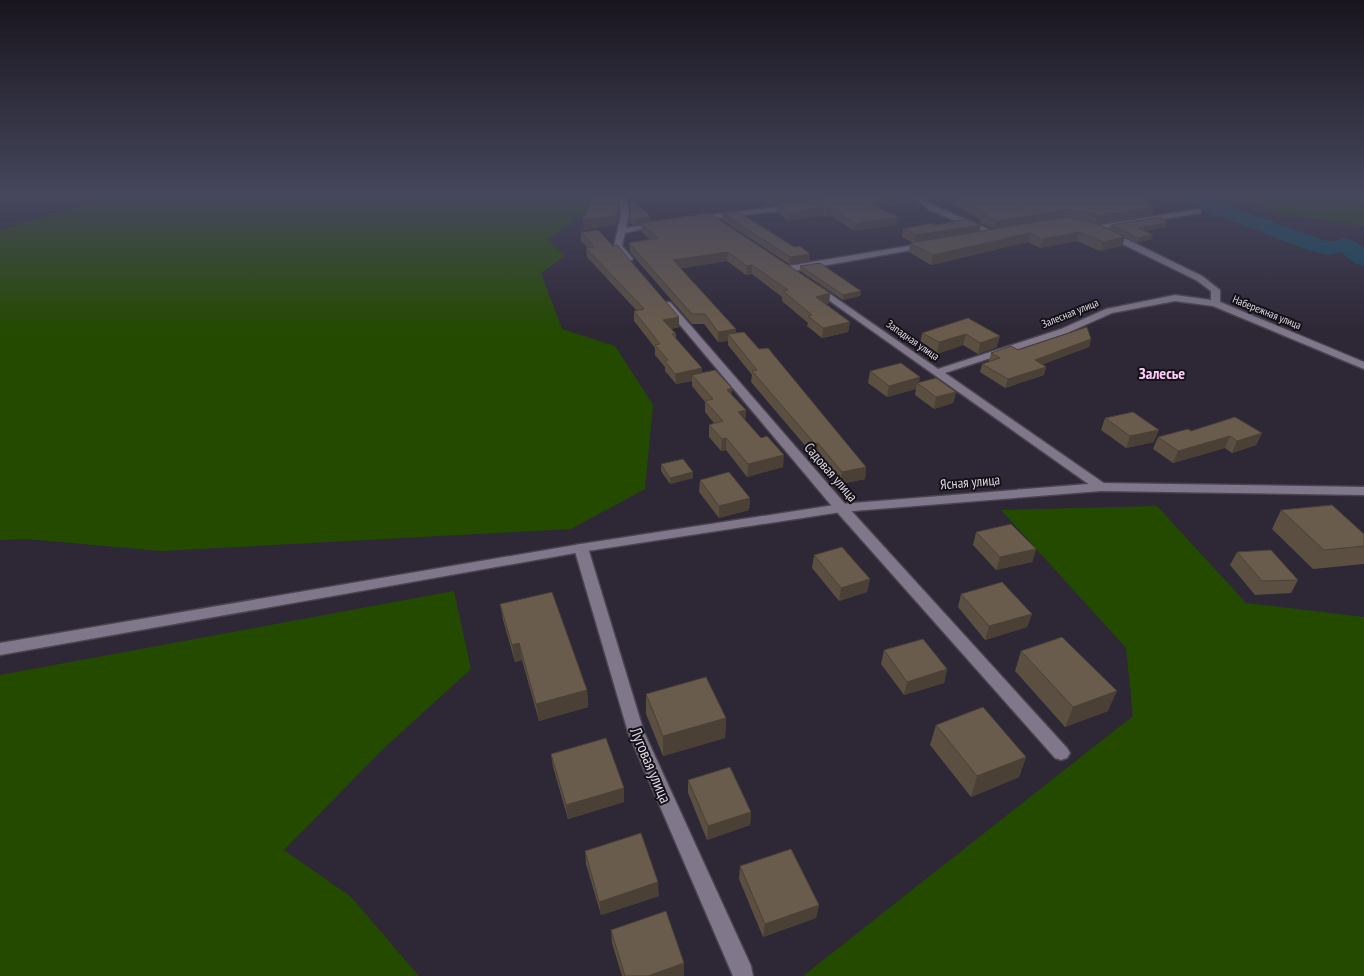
<svg xmlns="http://www.w3.org/2000/svg" width="1364" height="976" font-family="'PT Sans Narrow',sans-serif">
<style>
.green{fill:#244a00}
.lines{fill:none;stroke-linecap:round;stroke-linejoin:round}
.river{fill:#0d4a5f;fill-rule:evenodd}
.minor-casing{stroke:#4a4450;stroke-width:3}
.secondary-casing{stroke:#4a4450;stroke-width:3}
.minor{fill:#80788a;fill-rule:evenodd}
.secondary{fill:#80788a;fill-rule:evenodd}
.wall{fill:#5b4f42}
.shaded-wall{fill:#4a4036}
.building{fill:#6a5c4d;stroke:#4a4036}
.labels{text-anchor:middle;stroke-width:4;stroke-linejoin:round;paint-order:stroke}
.far-street-label{font-size:11px;fill:#ddd9e3;stroke:#151118}
.street-label{font-size:14px;fill:#ddd9e3;stroke:#151118}
.quarter-label{font-size:16px;font-weight:bold;fill:#fdcbf7;stroke:#151118}
.near-street-label{font-size:16px;fill:#ddd9e3;stroke:#151118}
</style>
<rect width="100%" height="100%" fill="#2e2736"/>
<!-- green -->
<path class="green" d="M121 194H617L623 208 577 217 548 240 565 256 541 273 562 329 615 346 653 405 645 489 571 529 161 551 27 539 0 540V230Z
M1232 194H1364V226L1283 214Z
M1157 506 1246 603 1364 617V976H803L1133 716 1126 648 1001 510Z
M454 591 471 669 382 750 284 850 351 897 419 976H0V675Z"/>
<g class="lines">
<!-- river -->
<path class="river" d="M1179 194H1204L1230 207 1324 240C1344 245 1340 229 1364 248V266L1356 264 1341 252 1328 255 1308 250 1216 215 1181 198Z"/>
<!-- minor casing -->
<g class="minor-casing">
<path id="minor" d="M618 194H626L629 214 626 228 657 223 661 225 625 233 622 246 633 259 629 261H626L614 246 621 214Z
M910 194H918L935 206 997 233 990 235 929 210Z
M793 205 797 207 796 209 699 220 695 218 699 216Z
M1198 209H1201V213L1095 230 1083 226 1087 224 1095 226Z
M1106 232H1112L1202 276 1220 290V302L1364 362V369L1213 306 1175 301 1112 313 1067 333 945 373 1105 484 1107 487 1105 490H1097L813 289 814 287H820L938 369 1061 329 1106 309 1175 295 1211 300V291L1196 280 1106 236Z
M926 243H929V247L788 272 784 269 788 266Z
M668 302 671 303 846 505 1067 748 1070 753 1067 758 1061 760 1055 758 836 511 665 307 663 305Z
M581 544 586 545 588 548 644 732 751 966 753 976H733L628 732 574 548 576 545Z"/>
</g>
<!-- secondary casing -->
<g class="secondary-casing">
<path id="secondary" d="M1101 483 1364 487V495L1101 491 841 512 581 552 0 655V643L581 544 841 504Z"/>
</g>
<!-- minor -->
<use href="#minor" class="minor"/>
<!-- secondary -->
<use href="#secondary" class="secondary"/>
</g>
<!-- wall -->
<path class="wall" d="M755 194H918L916 202 881 207V209L896 225 854 231 831 216 826 217 823 215 788 221 777 212 778 205 770 206Z
M922 194H1140L1152 215 1097 224 1109 230 1111 225 1166 227 1145 231 1152 239 1137 243 1125 237 1122 246 1100 251 1077 241 1040 248 1028 242 931 265 909 252 910 243H914L902 237 903 229 936 225 979 232 995 229 980 223 981 220 943 198 930 200Z
M629 198 651 222 709 213 830 293 829 303 826 304 850 322 848 332 822 338 807 326 808 323 782 301V297L752 274 746 275 727 261 680 268 736 333 759 349 866 467 865 479 840 484 817 455H813L751 382 752 375 728 345V341L718 342 704 324H692L630 252 629 243 649 239 642 232 641 224 634 225 629 223V218L630 211Z
M722 213 810 261 789 264 722 220Z
M581 232 679 327 671 329 676 334V339L702 373 732 388V395L746 410 745 420 783 467 747 477 726 450 721 451 709 437V425L714 423 705 412V402L692 386V381L676 384 665 371V367L655 355V348L634 321V311H637L587 257 586 248H588L581 241Z
M800 266 861 291 860 296 843 300 800 271Z
M968 318 997 347 978 354 963 345 937 354 920 344 922 333Z
M1091 339 1089 347 1043 364 1046 367 1044 375 1005 388 980 372 982 364 990 361H989L991 353 1018 350Z
M870 371 956 392 953 403 934 409 915 395 916 389 887 397 868 383Z
M1105 418 1154 442 1126 448 1101 430Z
M1191 431 1262 433 1256 445 1232 453 1225 448 1173 463 1153 449 1158 437Z
M661 464 693 478 670 484 661 471Z
M700 480 750 498 749 510 719 518 699 492Z
M1281 510 1364 534V564L1313 569 1272 529Z
M976 532 1036 549 1032 562 996 570 973 545Z
M1237 552 1298 580 1291 593 1255 595 1230 565Z
M814 555 870 579 867 592 839 601 812 568Z
M961 594 1032 614 1027 627 985 640 958 607Z
M500 604 587 690 588 707 539 721 522 660 515 662 503 620Z
M884 650 947 669 944 683 904 695 881 664Z
M1021 651 1108 711 1065 727 1015 671Z
M646 694 726 718 725 738 663 756 646 714Z
M936 725 1026 757 1019 777 971 797 930 745Z
M551 754 624 788V802L568 819 553 767Z
M688 780 751 812 750 825 707 840 688 793Z
M585 851 659 896 601 915 586 864Z
M740 866 819 905 816 918 763 937 739 879Z
M611 930 684 963V976H622L612 943Z"/>
<!-- shaded-wall -->
<path class="shaded-wall" d="M651 194H668L651 196Z
M803 194H865L770 206V198Z
M918 194 916 202 881 207V210L870 204 878 200Z
M931 194H944L943 198 930 200Z
M619 205V214L616 225 584 230 583 220Z
M823 207V215L788 221 789 213Z
M1154 207 1152 215 1095 224 1097 216Z
M832 208 831 216 826 217 827 209Z
M1065 210 1063 218 995 229 997 221Z
M651 217V222L634 225V220Z
M898 217 896 225 854 231 855 224Z
M1167 223 1166 227 1137 232 1138 228Z
M981 225 979 232 915 243 916 235Z
M1079 232 1077 241 1040 248 1042 239Z
M1030 233 1028 242 931 265 933 255Z
M1153 235 1152 239 1137 243 1138 238Z
M1125 237 1122 246 1100 251 1103 242Z
M728 252 727 261 673 270V260Z
M810 254V261L789 264 790 257Z
M752 265V274L746 275 747 266Z
M861 291 860 296 843 300V295Z
M830 293 829 303 815 307 816 297Z
M679 317V327L664 330 663 320Z
M850 322 848 332 822 338 823 328Z
M736 329V340L728 334V341L718 342V332Z
M966 334 963 345 937 354 939 342Z
M1000 336 997 347 978 354 980 343Z
M1091 339 1089 347 1033 368 1035 360Z
M1046 367 1044 375 1005 388 1008 379Z
M702 368V378L692 375V381L676 384 675 374Z
M920 377 919 385 917 383 916 389 887 397 889 386Z
M732 388V400L727 390Z
M956 392 953 403 934 409 936 397Z
M746 410 745 422 738 412Z
M1159 430 1154 442 1126 448 1130 436Z
M1262 433 1256 445 1232 453 1237 441Z
M1230 436 1225 448 1173 463 1178 451Z
M726 438V450L721 451 722 439Z
M818 443 817 455H813L815 444Z
M784 455 783 467 747 477 748 464Z
M866 467 865 479 840 484 842 472Z
M693 472V478L670 484V478Z
M750 498 749 510 719 518V506Z
M1036 549 1032 562 996 570 1000 557Z
M870 579 867 592 839 601 841 588Z
M1032 614 1027 627 985 640 989 626Z
M519 643 522 660 515 662 512 645Z
M947 669 944 683 904 695 907 682Z
M587 690 588 707 539 721 536 704Z
M1117 691 1108 711 1065 727 1073 707Z
M726 718 725 738 663 756V736Z
M1026 757 1019 777 971 797 977 776Z
M624 788V802L568 819 566 805Z
M751 812 750 825 707 840 708 826Z
M658 882 659 896 601 915 599 902Z
M819 905 816 918 763 937 765 924Z
M684 963V976H648Z"/>
<!-- building -->
<path class="building" d="M595 194H617L619 205 615 216 583 220Z
M765 194H803L770 198Z
M860 194H918L878 200 882 202 870 204 898 217 855 224 832 208 827 209 823 207 789 213 778 204Z
M951 194H1140L1154 207 1097 216 1065 210 997 221 982 215 986 214Z
M629 198 651 217 634 220 629 218 631 209Z
M739 212 794 247 800 246 810 254 790 257 722 213Z
M709 213 830 293 816 297 850 322 823 328 808 316 812 315 783 291 788 290 752 265 747 266 728 252 673 260 736 329 718 332 705 314H692L629 243 658 238 641 223Z
M1065 217 1095 223 1125 237 1103 242 1079 232 1042 239 1030 233 933 255 910 243Z
M1161 217 1167 223 1138 228 1153 235 1138 238 1111 225Z
M966 219 981 225 916 235 903 229 932 223 936 225Z
M598 230 613 246 617 245 679 317 663 320 676 334H672L702 368 675 374 665 361 668 360 655 345 660 344 634 311 644 309 586 248 594 247 581 232Z
M820 263 861 291 843 295 800 266Z
M968 318 1000 336 980 343 966 334 939 342 922 333Z
M1087 327 1091 339 1035 360 1046 367 1008 379 982 364 1000 358 991 353 1011 346 1018 350Z
M744 332 759 349 768 348 866 467 842 472 818 443 815 444 752 371 757 370 728 334Z
M901 363 920 377 889 386 870 371Z
M715 370 732 388 727 390 746 410 738 412 761 438 767 436 784 455 748 464 726 438 722 439 709 425 723 421 705 401 713 399 692 375Z
M936 378 956 392 936 397 917 383Z
M1133 412 1159 430 1130 436 1105 418Z
M1235 417 1262 433 1237 441 1230 436 1178 451 1158 437 1188 429 1191 431Z
M683 459 693 472 670 478 661 464Z
M729 472 750 498 719 506 700 480Z
M1332 505 1364 534V546L1324 550 1281 510Z
M1011 524 1036 549 1000 557 976 532Z
M842 547 870 579 841 588 814 555Z
M1271 550 1298 580 1262 581 1237 552Z
M1002 582 1032 614 989 626 961 594Z
M552 592 587 690 536 704 519 643 512 645 500 604Z
M1062 637 1117 691 1073 707 1021 651Z
M923 639 947 669 907 682 884 650Z
M706 677 726 718 663 736 646 694Z
M983 707 1026 757 977 776 936 725Z
M606 738 624 788 566 805 551 754Z
M730 767 751 812 708 826 688 780Z
M641 833 658 882 599 902 585 851Z
M791 849 819 905 765 924 740 866Z
M666 911 684 963 648 976H625L611 930Z"/>
<!-- sky -->
<linearGradient id="sky" x2="0" y2="1"><stop stop-color="#19151e"/><stop offset="0.59" stop-color="#46475d"/><stop offset="1" stop-color="#46475d" stop-opacity="0"/></linearGradient>
<rect width="1364" height="331" fill="url(#sky)"/>
<g class="labels">
<!-- far-street labels -->
<g class="far-street-label">
<text transform="translate(1267 312) rotate(22)" y="4">Набережная улица</text>
<text transform="translate(1070 313) rotate(-22)" y="4">Залесная улица</text>
<text transform="translate(913 340) rotate(35)" y="4">Западная улица</text>
</g>
<!-- street labels -->
<g class="street-label">
<text transform="translate(831 472) rotate(49)" y="5">Садовая улица</text>
<text transform="translate(970 482) rotate(-5)" y="5">Ясная улица</text>
</g>
<!-- quarter labels -->
<g class="quarter-label">
<text x="1162" y="379">Залесье</text>
</g>
<!-- near-street labels -->
<g class="near-street-label">
<text transform="translate(651 765) rotate(67)" y="6">Луговая улица</text>
</g>
</g>
</svg>
